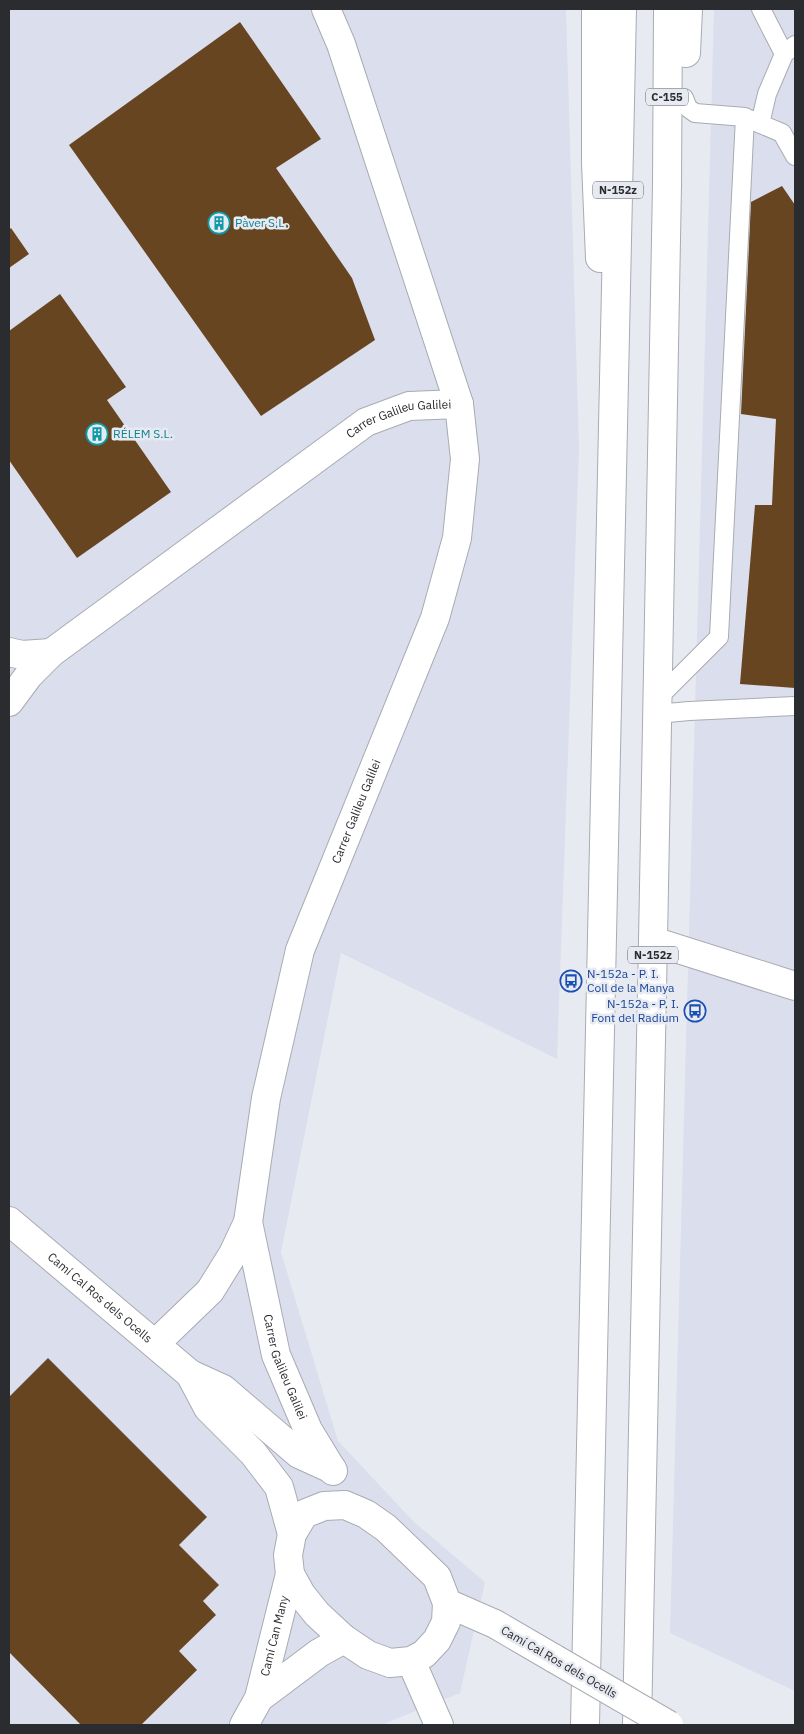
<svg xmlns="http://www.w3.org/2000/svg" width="804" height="1734" font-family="'IBM Plex Sans',sans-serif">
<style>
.built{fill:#dbdeed}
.building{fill:#684521}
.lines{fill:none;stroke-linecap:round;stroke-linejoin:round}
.lane-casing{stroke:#a9abb2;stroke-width:20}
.street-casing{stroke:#a9abb2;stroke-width:30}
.highway-casing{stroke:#a9abb2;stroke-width:30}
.lane{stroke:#fff;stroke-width:18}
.street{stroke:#fff;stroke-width:28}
.highway{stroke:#fff;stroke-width:28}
.street-bridge-casing{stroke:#a9abb2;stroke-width:30;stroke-linecap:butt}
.street-bridge{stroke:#fff;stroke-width:28}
.labels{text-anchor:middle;stroke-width:5;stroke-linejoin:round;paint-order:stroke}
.shield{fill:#e8eaf2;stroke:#64656a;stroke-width:1}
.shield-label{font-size:11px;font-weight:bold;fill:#2b2c2f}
.culture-label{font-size:12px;fill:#0d838f;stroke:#e8eaf2;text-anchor:start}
.street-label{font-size:12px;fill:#2b2c2f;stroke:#e8eaf2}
.transit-label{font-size:12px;fill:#164399;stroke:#e8eaf2;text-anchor:start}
</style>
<rect width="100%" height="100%" fill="#e8eaf2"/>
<!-- built -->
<path class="built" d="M9 9H566L579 448 557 1059 341 953 281 1252 338 1441 414 1522 485 1582 460 1693 386 1723V1725H9Z
M714 9H795V1691L670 1633Z"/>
<!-- building -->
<path class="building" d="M240 22 321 139 276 168 352 278 375 340 261 416 69 145Z
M782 186 795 205V688L740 684 755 505H772L776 419 741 414 751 202Z
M11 228 29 254 9 268V230Z
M60 294 126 387 107 400 171 492 77 558 9 460V331Z
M48 1358 207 1517 179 1545 219 1585 203 1601 216 1615 179 1651 197 1670 141 1725H81L9 1652V1397Z"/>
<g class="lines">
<!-- lane casing -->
<g class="lane-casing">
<path id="lane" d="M761 9 784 54
M749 119 782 133 795 156
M760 124 767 94 784 54 795 45
M657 699 719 637 745 117 695 113 688 108 684 98
M657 714 689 711 795 706"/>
</g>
<!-- street casing -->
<g class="street-casing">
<g id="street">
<path d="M9 652 22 655 51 653"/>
<path id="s1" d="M9 702 29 675 51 653 366 422 409 406 459 404"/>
<path d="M653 941 795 986"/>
<path id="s2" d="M9 1221 190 1374 223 1389 299 1454 332 1469"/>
<path id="s3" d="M248 1222 276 1355 308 1430 333 1471"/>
<path id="s4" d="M155 1344 210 1291 233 1254 248 1222 266 1098 300 950 435 618 457 538 465 459 459 404 341 44 326 9"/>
<path d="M190 1374 208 1408 253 1453 279 1487 292 1534"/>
<path d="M345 1505 366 1514 386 1528 437 1577 447 1603 446 1622 437 1640 424 1654 411 1661 390 1663 368 1655 344 1639 317 1614 301 1594 290 1574 288 1555 292 1534 304 1514 324 1506Z"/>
<path d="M447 1603 495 1624 555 1659"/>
<path d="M259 1698 319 1653 344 1639"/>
<path id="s5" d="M244 1725 259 1698 290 1574"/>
</g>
</g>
<!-- highway casing -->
<g class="highway-casing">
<path id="highway" d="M596 9V163L600 258
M686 53 688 9
M411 1661 439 1725
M585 1725 622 9
M637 1725 653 941 667 185 668 9"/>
</g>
<!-- lane -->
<use href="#lane" class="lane"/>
<!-- street -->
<use href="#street" class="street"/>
<!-- highway -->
<use href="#highway" class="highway"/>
<!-- street-bridge casing -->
<g class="street-bridge-casing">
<path id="street-bridge" d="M555 1659 669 1725"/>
</g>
<!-- street-bridge -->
<use href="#street-bridge" class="street-bridge"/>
</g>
<!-- icons -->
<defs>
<g id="building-ring" transform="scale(1.125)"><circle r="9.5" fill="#e8eaf2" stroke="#0f9aa8" stroke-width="1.5"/><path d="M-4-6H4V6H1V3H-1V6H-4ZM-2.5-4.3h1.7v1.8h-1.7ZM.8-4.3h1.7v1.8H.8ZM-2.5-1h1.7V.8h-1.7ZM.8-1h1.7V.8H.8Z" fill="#0f9aa8"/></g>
<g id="bus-ring" transform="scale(1.125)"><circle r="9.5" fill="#e8eaf2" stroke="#1a4fb4" stroke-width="1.5"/><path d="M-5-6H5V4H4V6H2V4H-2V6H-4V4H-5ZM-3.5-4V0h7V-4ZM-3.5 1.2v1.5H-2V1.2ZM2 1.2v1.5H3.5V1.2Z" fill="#1a4fb4"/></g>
</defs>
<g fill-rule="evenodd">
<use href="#building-ring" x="219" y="223"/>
<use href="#building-ring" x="97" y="434"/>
<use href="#bus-ring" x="571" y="981"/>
<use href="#bus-ring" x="695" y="1011"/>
</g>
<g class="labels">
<!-- shield labels -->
<g class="shield">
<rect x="646" y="88.5" width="42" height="17" rx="4"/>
<rect x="593" y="181.5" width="50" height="17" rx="4"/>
<rect x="628" y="946.5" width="50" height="17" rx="4"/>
</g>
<g class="shield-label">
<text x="667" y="101">C-155</text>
<text x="618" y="194">N-152z</text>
<text x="653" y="959">N-152z</text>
</g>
<!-- culture labels -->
<g class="culture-label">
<text x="235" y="227">Pàver S.L.</text>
<text x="113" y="438">RÉLEM S.L.</text>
</g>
<!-- street labels -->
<g class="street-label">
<text dy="4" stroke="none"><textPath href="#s1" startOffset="488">Carrer Galileu Galilei</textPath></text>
<text dy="4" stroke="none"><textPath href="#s4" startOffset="582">Carrer Galileu Galilei</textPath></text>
<text dy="4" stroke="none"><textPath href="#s2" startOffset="119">Camí Cal Ros dels Ocells</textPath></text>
<text dy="4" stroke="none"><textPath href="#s3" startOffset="150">Carrer Galileu Galilei</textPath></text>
<text dy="4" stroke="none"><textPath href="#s5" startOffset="95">Camí Can Many</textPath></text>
<text transform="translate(559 1662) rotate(30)" y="4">Camí Cal Ros dels Ocells</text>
</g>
<!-- transit labels -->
<g class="transit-label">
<text x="587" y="978">N-152a - P. I.<tspan x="587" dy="14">Coll de la Manya</tspan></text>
<text x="679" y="1008" text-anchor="end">N-152a - P. I.<tspan x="679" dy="14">Font del Radium</tspan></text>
</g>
</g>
<!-- border -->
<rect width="804" height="1734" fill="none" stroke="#2b2c2f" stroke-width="20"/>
</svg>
